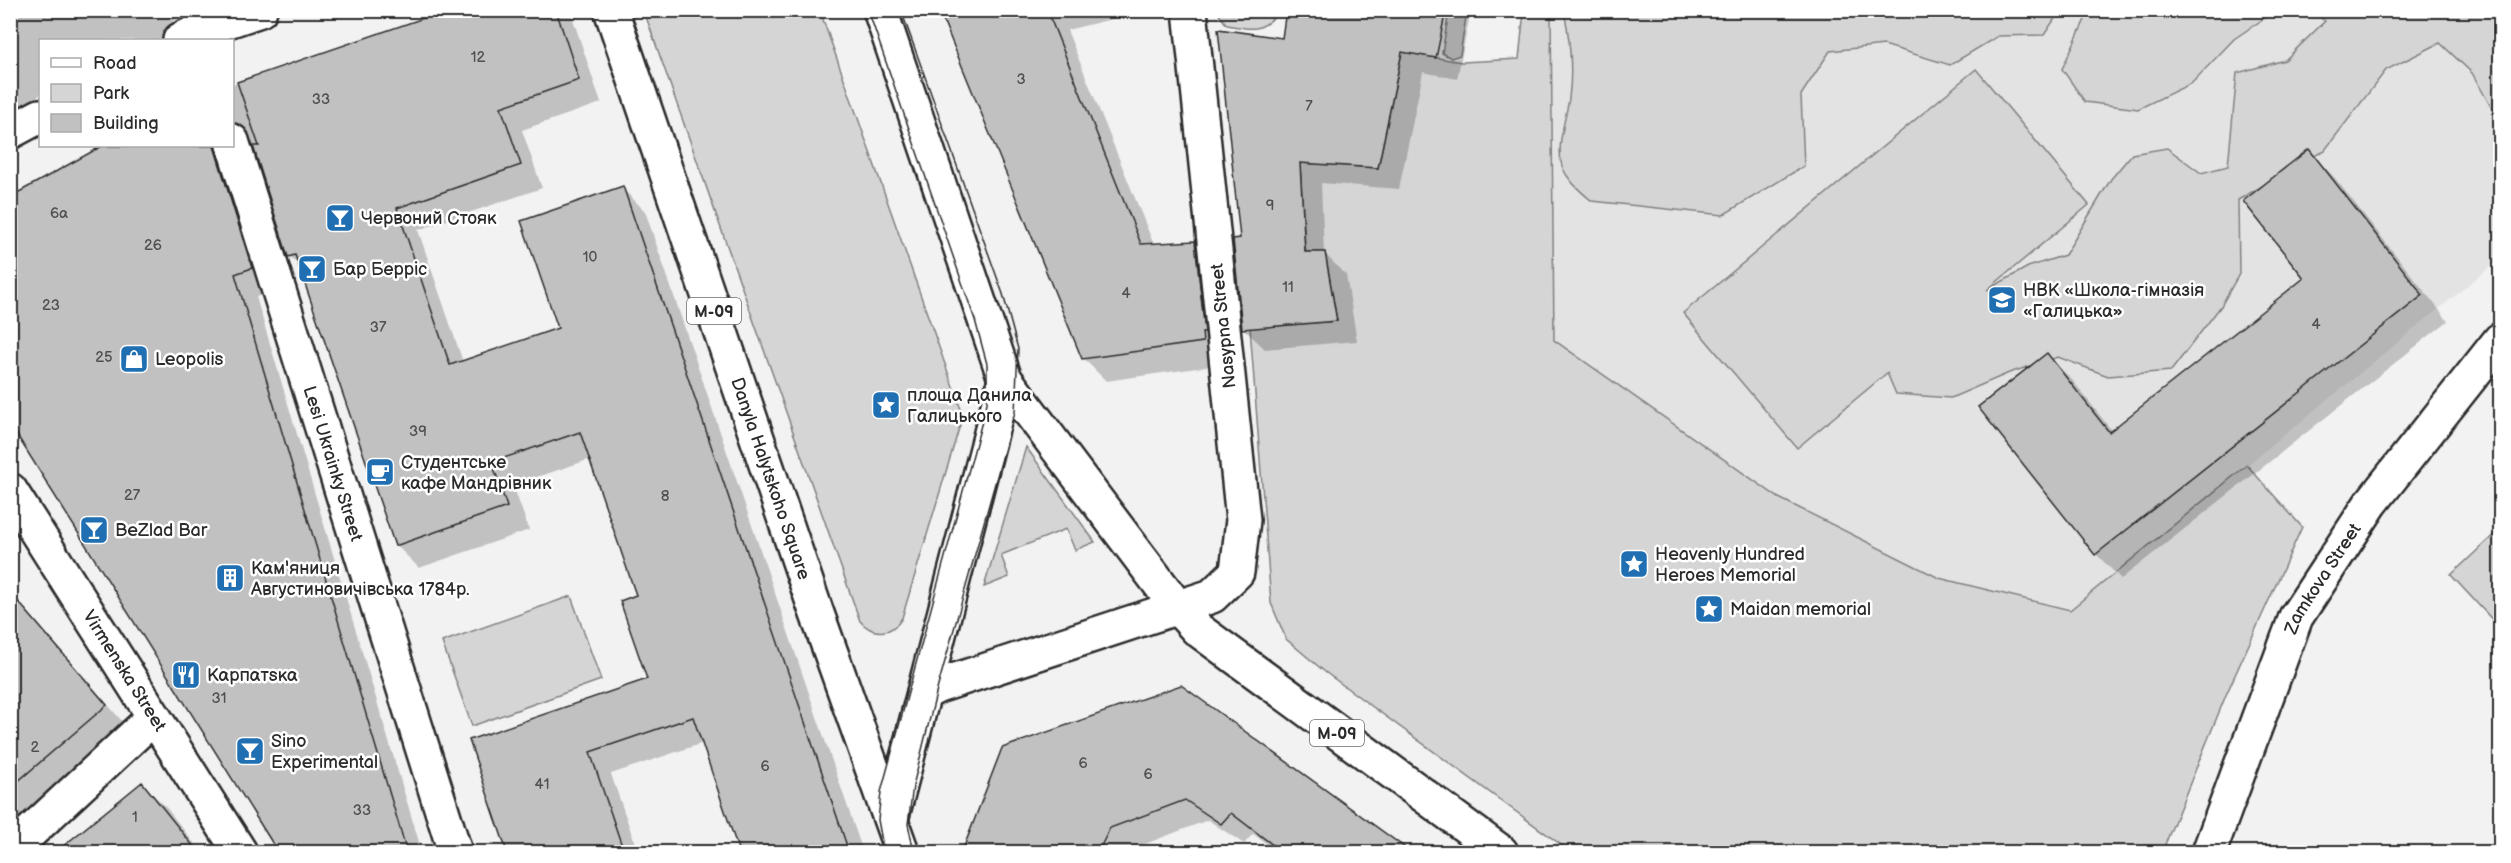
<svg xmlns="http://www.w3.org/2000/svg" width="2511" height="863" font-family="'Balsamiq Sans',sans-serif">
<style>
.built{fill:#e3e3e3}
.green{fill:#d5d5d5;stroke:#808080;stroke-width:1.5}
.shadow{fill:#0003}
.building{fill:#c1c1c1;stroke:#2b2b2b;stroke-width:1.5}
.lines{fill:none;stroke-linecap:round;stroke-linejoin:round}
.pedestrian-casing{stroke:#2b2b2b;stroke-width:38}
.minor-casing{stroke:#2b2b2b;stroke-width:38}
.primary-casing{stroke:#2b2b2b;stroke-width:38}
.pedestrian{stroke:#fff;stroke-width:33}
.minor{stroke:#fff;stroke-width:33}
.primary{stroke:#fff;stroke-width:33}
.tram{stroke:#2b2b2b;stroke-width:1.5}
.labels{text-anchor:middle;stroke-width:5;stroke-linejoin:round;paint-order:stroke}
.number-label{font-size:15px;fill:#505050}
.shield{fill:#fff;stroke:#6b6b6b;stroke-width:1.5}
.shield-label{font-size:16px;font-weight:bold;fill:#2b2b2b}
.poi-label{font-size:18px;fill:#2b2b2b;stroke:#fff;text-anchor:start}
.street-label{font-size:18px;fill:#2b2b2b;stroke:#fff}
</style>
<rect width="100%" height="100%" fill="#f2f2f2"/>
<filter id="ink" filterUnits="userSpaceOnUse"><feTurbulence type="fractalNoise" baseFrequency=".0167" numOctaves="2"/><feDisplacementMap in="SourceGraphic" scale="12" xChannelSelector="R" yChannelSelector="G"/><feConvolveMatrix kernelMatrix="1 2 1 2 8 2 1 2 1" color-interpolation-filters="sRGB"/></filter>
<g filter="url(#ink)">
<!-- built -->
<path class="built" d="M1551 11H2500V259L2070 610 1939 578 1779 498 1554 340Z"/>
<!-- green -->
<path class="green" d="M644 11H820L963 415 902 618C892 635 873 636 860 621Z
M1219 11V10L1280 11C1262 32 1254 30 1227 25L1220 16Z
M1449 11H1467L1460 55 1451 58 1442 53Z
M1524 11H1551L1554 340 1779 498 1939 578 2070 610 2247 465 2302 527 2226 695 2162 852H1571L1325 672 1286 639 1271 603 1250 328 1337 321 1325 252H1306L1305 247 1300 163 1378 168 1402 52 1462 62 1519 59Z
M1564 11V10L2060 11 2044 35 1998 36 1950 65 1884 45 1830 51 1801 95 1804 166 1723 215 1592 201C1581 192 1567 180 1562 166 1556 145 1566 119 1569 98 1573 68 1570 39 1564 11Z
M2089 11 2090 10 2275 11 2234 39 2192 83 2138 109 2085 102 2062 69Z
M2311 11H2500V123L2472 73 2440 43 2386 70 2325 150 2238 200 2239 274 2221 306 2171 371 2108 376 2058 357 2009 373 1951 398 1896 394 1887 373 1797 448 1683 313 1976 69 2089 205 1987 290 2028 267 2065 255 2111 179 2132 154 2167 148 2201 173 2228 166 2237 73 2285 60 2325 21Z
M1026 447 1095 542 1075 550 1066 529 1001 555 1009 577 984 587Z
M2500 529V628L2451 575Z
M571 596 601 680 472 726 442 642Z"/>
<!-- shadow -->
<path class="shadow" d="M10 10H173L176 19 173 21 178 40H40V95L10 114Z
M451 10H570L601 103 522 130 542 188 418 230 463 362 560 329 622 188 645 211 863 852H741L703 743 611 774 638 852H509L471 741 649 680 638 596 591 459 513 485 529 530 419 568 396 545 302 268 289 256 254 145H250L274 291 256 297 422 852H281L36 461 97 150 95 146H232V85Z
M941 10H1149L1067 30 1154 245 1195 243 1217 265 1225 364 1106 381 1083 358Z
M1288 10H1471L1457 79 1423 72 1399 189 1321 183 1324 253 1346 275 1357 341 1265 349 1243 328Z
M2309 151 2334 177 2448 321 2121 579 2096 554 2047 355 2073 381 2112 431 2306 278Z
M10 591 127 727 10 828Z
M1181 687 1408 852H1278L1253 834 1244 844 1208 820 1132 849 1130 852H972L968 842Z
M142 784 165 806 201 852H58Z"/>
<!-- building -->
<path class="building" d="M447 10H556L579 80 501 107 521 165 397 208 450 365 558 328 521 221 623 186 849 852H739L693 717 590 752 624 852H507L469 740 647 679 620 601 636 595 580 432 492 462 507 507 395 546 295 255 288 257 253 146H259L237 82Z
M939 10H1047L1141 244 1195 241 1205 332H1202L1203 342 1082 359Z
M1286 10H1446L1436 58 1402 52 1378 168 1300 163 1305 252H1325L1337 321 1242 329 1233 239 1240 238 1218 29 1282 38Z
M102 146H214L252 268 235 274 407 852H278L10 424V197Z
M2309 149 2423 295 2095 555 1978 407 2047 353 2109 432 2304 278 2243 201Z
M10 592 107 705 10 788Z
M1181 685 1411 852H1282L1231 813 1221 824 1185 800 1110 828 1098 852H962L1002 748Z
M142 782 198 852H56Z"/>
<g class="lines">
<!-- pedestrian casing -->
<g class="pedestrian-casing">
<g id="pedestrian">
<path d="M180 40 198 31 260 10"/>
<path d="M10 132 40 116"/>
<path id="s1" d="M232 141 455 852"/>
<path id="s2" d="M10 490 240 852"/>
<path d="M10 851 154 717"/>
</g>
</g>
<!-- minor casing -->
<g class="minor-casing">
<g id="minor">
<path d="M924 693 938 686 1212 596 1237 572 1243 520 1190 10"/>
<path d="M891 820 1005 379"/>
<path id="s3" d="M2209 852 2296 617 2371 503 2500 340"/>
</g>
</g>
<!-- primary casing -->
<g class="primary-casing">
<g id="primary">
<path id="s4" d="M611 10 816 611 902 852"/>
<path d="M880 10 1005 379 1178 608 1197 629 1501 852"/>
</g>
</g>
<!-- pedestrian -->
<use href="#pedestrian" class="pedestrian"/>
<!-- minor -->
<use href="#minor" class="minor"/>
<!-- primary -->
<use href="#primary" class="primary"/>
<!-- tram -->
<path class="tram" d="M868 10 975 320 987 364V403L881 792 878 820 884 852
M901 10 1003 294 1018 349 1015 412 938 686 913 786 908 824 914 852"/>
</g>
</g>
<!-- icons -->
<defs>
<g id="bar-square" transform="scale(1.5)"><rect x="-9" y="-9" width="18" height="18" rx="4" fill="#1f6fb2" stroke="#fff"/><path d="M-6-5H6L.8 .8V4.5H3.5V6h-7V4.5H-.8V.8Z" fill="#fff"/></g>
<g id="school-square" transform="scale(1.5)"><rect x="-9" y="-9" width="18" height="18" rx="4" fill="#1f6fb2" stroke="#fff"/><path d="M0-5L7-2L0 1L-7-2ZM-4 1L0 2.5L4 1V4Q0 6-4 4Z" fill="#fff"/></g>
<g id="shop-square" transform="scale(1.5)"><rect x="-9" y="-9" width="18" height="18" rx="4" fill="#1f6fb2" stroke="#fff"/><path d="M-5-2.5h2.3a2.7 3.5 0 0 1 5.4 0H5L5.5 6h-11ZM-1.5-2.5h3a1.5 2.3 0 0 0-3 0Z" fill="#fff"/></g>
<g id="sight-square" transform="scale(1.5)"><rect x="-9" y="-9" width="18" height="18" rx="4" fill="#1f6fb2" stroke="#fff"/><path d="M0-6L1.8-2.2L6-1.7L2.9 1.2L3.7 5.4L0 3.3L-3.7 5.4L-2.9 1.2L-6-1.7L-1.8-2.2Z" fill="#fff"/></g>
<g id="cafe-square" transform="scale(1.5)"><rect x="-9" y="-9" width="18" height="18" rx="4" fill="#1f6fb2" stroke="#fff"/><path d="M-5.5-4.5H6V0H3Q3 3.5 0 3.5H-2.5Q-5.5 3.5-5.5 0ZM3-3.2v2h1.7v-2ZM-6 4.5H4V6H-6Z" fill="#fff"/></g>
<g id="building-square" transform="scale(1.5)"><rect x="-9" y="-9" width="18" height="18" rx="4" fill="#1f6fb2" stroke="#fff"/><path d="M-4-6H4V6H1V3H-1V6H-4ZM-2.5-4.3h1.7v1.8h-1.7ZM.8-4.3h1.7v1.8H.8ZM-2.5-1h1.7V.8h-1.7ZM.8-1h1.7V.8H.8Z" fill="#fff"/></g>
<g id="restaurant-square" transform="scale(1.5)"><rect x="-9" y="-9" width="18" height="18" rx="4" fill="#1f6fb2" stroke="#fff"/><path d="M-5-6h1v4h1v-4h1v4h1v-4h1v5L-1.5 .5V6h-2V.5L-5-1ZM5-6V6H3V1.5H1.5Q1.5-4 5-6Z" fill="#fff"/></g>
</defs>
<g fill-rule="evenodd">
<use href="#bar-square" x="340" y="218"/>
<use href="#bar-square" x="312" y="269"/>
<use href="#school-square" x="2002" y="300"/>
<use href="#shop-square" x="134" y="359"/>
<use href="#sight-square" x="886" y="405"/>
<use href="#cafe-square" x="380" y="472"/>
<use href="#bar-square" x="94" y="530"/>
<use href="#sight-square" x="1634" y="564"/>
<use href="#building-square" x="230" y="578"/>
<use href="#sight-square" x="1709" y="609"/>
<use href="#restaurant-square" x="186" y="675"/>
<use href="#bar-square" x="250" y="751"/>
</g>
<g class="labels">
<!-- number labels -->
<g class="number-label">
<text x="478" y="62">12</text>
<text x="1021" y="84">3</text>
<text x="321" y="104">33</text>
<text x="1309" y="111">7</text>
<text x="1270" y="210">9</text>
<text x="59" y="218">6а</text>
<text x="153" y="250">26</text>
<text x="590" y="262">10</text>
<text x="1288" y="292">11</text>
<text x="1126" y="298">4</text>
<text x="51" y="310">23</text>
<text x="2316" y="329">4</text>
<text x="378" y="332">37</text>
<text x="104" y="362">25</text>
<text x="418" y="436">39</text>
<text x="132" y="500">27</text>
<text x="665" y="501">8</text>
<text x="219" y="703">31</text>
<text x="35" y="752">2</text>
<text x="1083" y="768">6</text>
<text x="765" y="771">6</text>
<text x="1148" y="779">6</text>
<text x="542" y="789">41</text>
<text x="362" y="815">33</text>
<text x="135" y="822">1</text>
</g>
<!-- shield labels -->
<g class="shield">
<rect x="687" y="298" width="54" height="26" rx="4.5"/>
<rect x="1310" y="720" width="54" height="26" rx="4.5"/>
</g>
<g class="shield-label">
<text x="714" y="317">М-09</text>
<text x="1337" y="739">М-09</text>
</g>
<!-- poi labels -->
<g class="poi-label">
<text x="361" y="224">Червоний Стояк</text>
<text x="333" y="275">Бар Берріс</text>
<text x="2023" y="296">НВК «Школа-гімназія<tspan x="2023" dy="21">«Галицька»</tspan></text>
<text x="155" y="365">Leopolis</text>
<text x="907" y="401">площа Данила<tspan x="907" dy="21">Галицького</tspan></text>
<text x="401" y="468">Студентське<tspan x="401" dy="21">кафе Мандрівник</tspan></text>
<text x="115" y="536">BeZlad Bar</text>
<text x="1655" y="560">Heavenly Hundred<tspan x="1655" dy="21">Heroes Memorial</tspan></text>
<text x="251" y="574">Кам'яниця<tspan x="251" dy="21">Августиновичівська 1784р.</tspan></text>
<text x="1730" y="615">Maidan memorial</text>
<text x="207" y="681">Карпатsка</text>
<text x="271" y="747">Sino<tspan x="271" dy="21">Experimental</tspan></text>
</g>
<!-- street labels -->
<g class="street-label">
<text transform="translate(1223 326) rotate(-96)" y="6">Nasypna Street</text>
<text dy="6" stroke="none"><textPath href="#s1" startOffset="338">Lesi Ukrainky Street</textPath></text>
<text dy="6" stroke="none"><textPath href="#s4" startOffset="495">Danyla Halytskoho Square</textPath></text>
<text dy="6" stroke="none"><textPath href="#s3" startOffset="297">Zamkova Street</textPath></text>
<text dy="6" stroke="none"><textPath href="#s2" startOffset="214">Virmenska Street</textPath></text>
</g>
</g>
<!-- margin -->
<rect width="2511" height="863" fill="none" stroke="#fff" stroke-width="36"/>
<rect x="18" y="18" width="2475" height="827" fill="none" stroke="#2b2b2b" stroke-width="2" filter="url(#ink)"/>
<!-- legend -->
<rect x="39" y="39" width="195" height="108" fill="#ffffff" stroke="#aaaaaa" stroke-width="1.5"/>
<rect x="51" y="58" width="30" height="9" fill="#ffffff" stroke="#aaaaaa" stroke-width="1.5"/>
<text x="93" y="69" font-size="18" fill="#2b2b2b">Road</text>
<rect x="51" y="84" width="30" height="18" fill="#d5d5d5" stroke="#aaaaaa" stroke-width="1.5"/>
<text x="93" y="99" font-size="18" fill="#2b2b2b">Park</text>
<rect x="51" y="114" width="30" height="18" fill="#c1c1c1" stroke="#aaaaaa" stroke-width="1.5"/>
<text x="93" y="129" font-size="18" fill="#2b2b2b">Building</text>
</svg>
